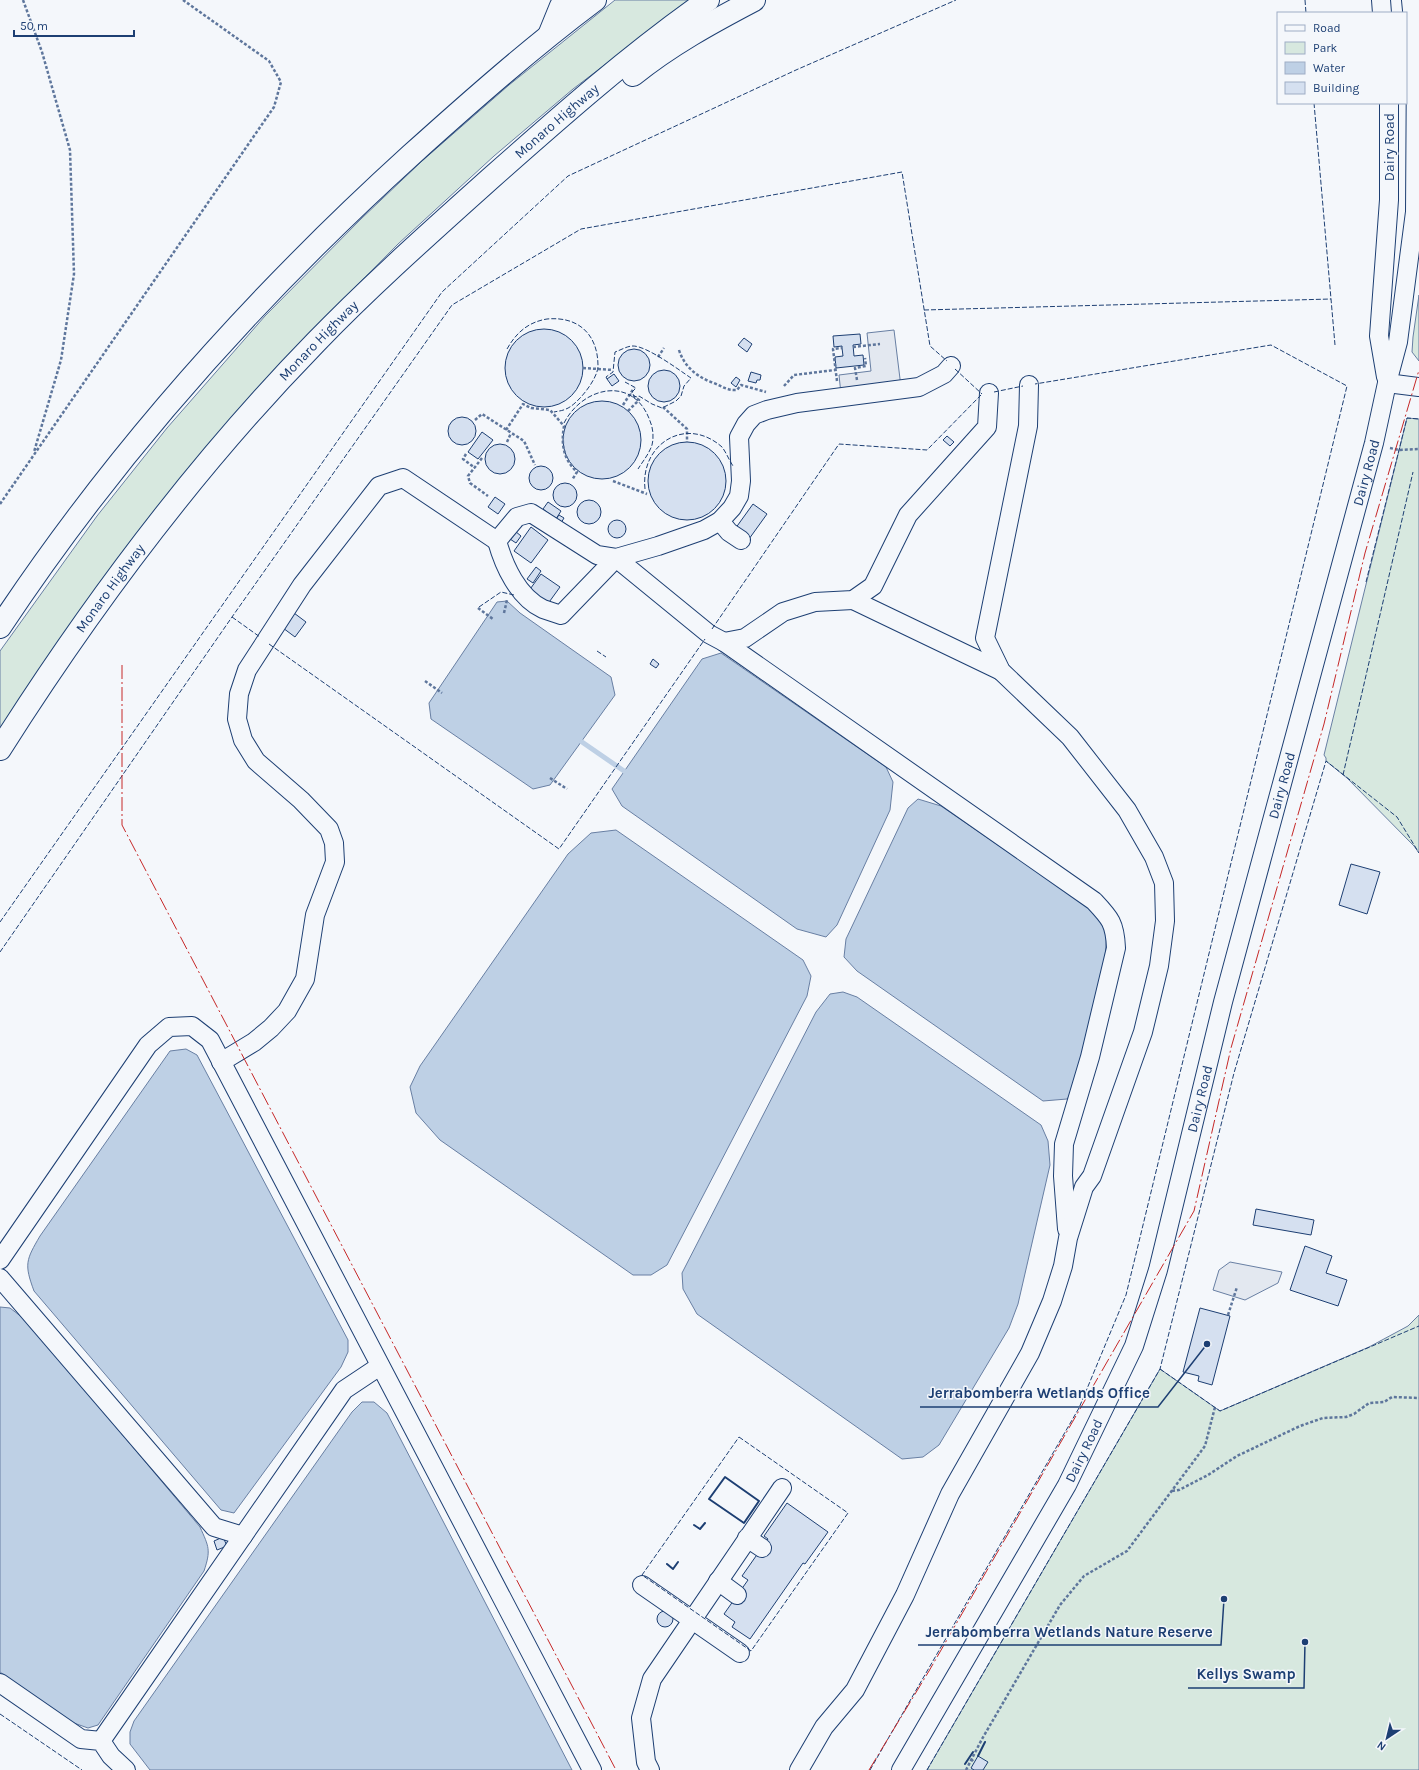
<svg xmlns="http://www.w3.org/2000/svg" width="1419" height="1770" font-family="Karla,sans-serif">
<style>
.green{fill:#d7e8df;stroke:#687fa3}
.parking{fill:#e3e8f0;stroke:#687fa3}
.water{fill:#bed0e5;stroke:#687fa3}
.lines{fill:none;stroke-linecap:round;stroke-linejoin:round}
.stream{stroke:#bed0e5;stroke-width:5}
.building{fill:#d5e0f0;stroke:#1d3f73}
.minor-casing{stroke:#1d3f73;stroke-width:20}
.highway-casing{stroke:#1d3f73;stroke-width:24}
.path{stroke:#5e769c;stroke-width:2.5;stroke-dasharray:3 2;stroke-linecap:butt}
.minor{stroke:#f4f7fb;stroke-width:18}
.highway{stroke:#f4f7fb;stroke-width:22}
.fence{stroke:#1d3f73;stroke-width:1;stroke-dasharray:5 2;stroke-linecap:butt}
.wall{stroke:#1d3f73;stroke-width:2}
.power{stroke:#c62828;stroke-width:1;stroke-dasharray:14 3 2 3;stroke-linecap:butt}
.labels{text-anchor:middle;stroke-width:3;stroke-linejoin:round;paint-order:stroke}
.street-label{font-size:14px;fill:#1d3f73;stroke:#f4f7fb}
.leader{fill:none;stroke:#1d3f73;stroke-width:1.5}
.callout-dot{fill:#1d3f73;stroke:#f4f7fb;stroke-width:1.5}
.callout-label{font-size:15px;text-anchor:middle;font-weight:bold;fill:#1d3f73;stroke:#f4f7fb;stroke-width:3;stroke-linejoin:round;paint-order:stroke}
</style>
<rect width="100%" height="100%" fill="#f4f7fb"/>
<!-- green -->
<path class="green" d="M615 0H690L573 89 494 156 398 244 309 334 0 731V651L97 516 167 428 265 316 361 219 422 161 509 85Z
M1419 295V361L1412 352 1413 337Z
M1407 418 1419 419V853L1414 846 1347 778 1326 761V758L1324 755Z
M1419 1315V1770H927L1160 1369 1220 1411 1369 1347 1408 1326Z"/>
<!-- parking -->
<path class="parking" d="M894 330 901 387 841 394 839 375 871 371 867 333Z
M1230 1262 1282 1272 1278 1283 1245 1300 1213 1290 1219 1270Z"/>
<!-- water -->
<path class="water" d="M507 601 520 613 611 677 615 695 550 785 533 789 431 719 429 703 497 602Z
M721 653 886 767 893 782 890 810 837 925 826 937 797 929 622 806 612 789 702 659Z
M918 799 941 806 1093 910 1107 929 1105 959 1072 1093 1067 1099 1043 1101 857 971 844 957 846 939 908 808Z
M616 830 803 960 811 976 807 996 667 1265 651 1275H633L440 1140 416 1113 410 1087 420 1066 568 854 591 833Z
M843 992 857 997 1041 1125 1048 1141 1050 1165 1018 1304 1009 1328 939 1445 923 1457 902 1459 697 1314 683 1289 682 1273 816 1012 830 994Z
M186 1049 197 1055 348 1340V1352L341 1367 234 1513 221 1510 34 1291C24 1264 26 1260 40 1236L170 1051Z
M0 1307 10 1308 27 1321 200 1527C209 1547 211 1550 204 1571L98 1725 88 1728 71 1722 0 1672Z
M362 1402H374L387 1413 572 1770H150L130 1744V1732L134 1721 352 1412Z"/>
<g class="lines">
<!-- stream -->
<path class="stream" d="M582 742 624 771"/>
</g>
<!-- building -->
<path class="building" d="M505 368a39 39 0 1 1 78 0a39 39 0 1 1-78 0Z
M860 334 861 344 853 345 854 356 863 355 864 365 836 368 835 357 843 356 842 348V346L834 347 833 336Z
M744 338 752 344 747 352 738 345Z
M618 365a16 16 0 1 1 32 0a16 16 0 1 1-32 0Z
M648 386a16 16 0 1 1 32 0a16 16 0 1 1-32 0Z
M751 372 761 375 760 380H757L756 383 748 381Z
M614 374 619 381 612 386 607 379Z
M736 377 740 380 736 387 731 383Z
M563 440a39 39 0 1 1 78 0a39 39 0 1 1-78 0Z
M448 431a14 14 0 1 1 28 0a14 14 0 1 1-28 0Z
M482 432 493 440 478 459 468 452Z
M947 436 954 442 950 446 943 440Z
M648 481a39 39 0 1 1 78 0a39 39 0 1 1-78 0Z
M485 459a15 15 0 1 1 30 0a15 15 0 1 1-30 0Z
M529 478a12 12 0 1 1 24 0a12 12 0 1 1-24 0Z
M553 495a12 12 0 1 1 24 0a12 12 0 1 1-24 0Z
M495 497 505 504 498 514 488 507Z
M577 512a12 12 0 1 1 24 0a12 12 0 1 1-24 0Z
M548 502 561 511 556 519 543 509Z
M753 504 767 514 749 539 735 529Z
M559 515 564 518 561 523 556 519Z
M608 529a9 9 0 1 1 18 0a9 9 0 1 1-18 0Z
M531 527 548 540 531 563 514 551Z
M515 531 521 536 516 543 510 539Z
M536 567 541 571 533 583 527 579Z
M541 574 560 587 547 605 528 592Z
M294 613 306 622 295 637 283 628Z
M653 659 659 664 656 668 650 664Z
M1351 864 1380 872 1367 914 1339 905Z
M1256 1209 1314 1220 1311 1235 1253 1225Z
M1305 1246 1332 1256 1326 1273 1347 1280 1338 1306 1290 1290Z
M1200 1308 1230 1316 1212 1385 1198 1381 1199 1376 1183 1372Z
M787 1503 828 1532 805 1564 803 1563 750 1639 732 1627 735 1622 724 1614 748 1580 742 1576 768 1539 764 1536Z
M223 1537 227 1546 217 1550 214 1541Z
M657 1619a8 8 0 1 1 16 0a8 8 0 1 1-16 0Z
M978 1756 988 1762 983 1770H974L971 1768Z"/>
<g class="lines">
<!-- minor casing -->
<g class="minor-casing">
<g id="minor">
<path d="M1381 0 1382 13"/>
<path d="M1386 377 1379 336 1389 200V103"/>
<path d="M1387 383 1419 387"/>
<path d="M720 521 729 532 741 540"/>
<path d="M497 541C504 566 518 597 543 609 549 611 555 613 561 615L616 558"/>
<path d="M616 558 709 634 724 642 1094 901C1110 918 1115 923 1116 948L1090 1057 1064 1144 1063 1176 1067 1229"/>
<path d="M853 600 1001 671"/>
<path d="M724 642 745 638 783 612 815 602 853 600 873 586 908 515 987 427 989 393"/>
<path d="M221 1062 254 1042 271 1028 287 1011 305 979 315 915 335 862 334 843 329 829 301 800 256 761 243 740 237 719 239 694 247 670 302 585 379 486 403 478 497 541 517 517 531 513 597 555 616 558 658 546 704 530 720 521 732 508 739 496 741 481 739 437 746 424 754 415 767 410 797 403 919 387 944 374 951 366"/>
<path d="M0 1260 148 1045 169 1027 192 1026 210 1040 592 1770"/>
<path d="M0 1278 214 1527 243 1536"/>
<path d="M747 1538 762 1548"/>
<path d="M718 1581 737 1595"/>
<path d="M642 1585 740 1653"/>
<path d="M0 1683 81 1739 101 1741 111 1756 126 1770"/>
<path d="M101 1741 344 1390 380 1366"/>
<path d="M650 1770 646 1762 641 1718 652 1679 782 1488"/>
<path d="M799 1770 824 1727 855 1690 905 1595 950 1494 1030 1353 1052 1301 1063 1266 1068 1238 1084 1187 1092 1176 1143 1032 1159 966 1165 921 1164 883 1154 857 1127 810 1070 737 1001 671 985 638 1028 426 1029 385"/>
<path id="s1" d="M901 1770 1067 1485 1134 1346 1158 1270 1223 1002 1374 443 1387 383 1398 342 1415 212 1416 51 1411 0"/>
</g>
</g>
<!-- highway casing -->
<g class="highway-casing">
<g id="highway">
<path d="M550 33 561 6 568 0"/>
<path d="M633 75C670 45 712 22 754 0"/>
<path d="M0 627C115 453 257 295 411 155 471 101 531 48 595 0"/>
<path id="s2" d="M0 749C92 604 196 465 316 342 371 285 431 232 491 178 561 116 631 54 708 0"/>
</g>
</g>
<!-- path -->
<path class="path" d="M23 0 42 52 70 150 74 274 61 360 34 452
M853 347 880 344
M679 350C684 366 696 376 711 382 720 385 727 391 737 390L741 385 766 392
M658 357 664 348
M583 368 613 370
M857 380 855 368 866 366 865 358
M837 381 833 349 842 348
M784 386 794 375 835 370
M623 405 634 388
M663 407 687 429V442
M628 411 639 400 630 394
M475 420 482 414 524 441 535 465
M506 430 523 404 531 408 550 410 564 426C561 444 563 459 577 472L572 480
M507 442 511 433
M1390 448 1399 450 1419 449
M466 454 463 459 475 468
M482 458 468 476 470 483 488 496
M613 481 647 494
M0 504 274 107 281 82 269 61 183 0
M478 608 493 619
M504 613 507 600
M425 681 442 693
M550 778 567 789
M1228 1315 1237 1287
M1172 1491 1179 1490 1208 1475 1237 1456 1300 1426 1323 1418 1346 1417 1354 1414 1369 1403 1384 1402 1392 1397 1419 1398
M971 1759 974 1762
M966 1770 982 1739 1060 1605 1084 1576 1127 1551 1205 1446 1215 1407"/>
<!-- minor -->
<use href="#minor" class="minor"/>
<!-- highway -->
<use href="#highway" class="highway"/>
<!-- fence -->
<path class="fence" d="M1305 0 1306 13
M1314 103 1335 345
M924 310 1331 299
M507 349C516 333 528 322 547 319 578 316 598 334 598 366 598 379 577 405 566 409 562 411 558 411 554 412
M955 369 982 394
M607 379 606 377 613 372 615 352C621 350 627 346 633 346 647 346 679 370 691 378L684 386 681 396 676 401 662 408 652 404 639 396 637 397 634 396 632 392 636 388 625 382
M994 392 1023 386
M564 423C583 386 634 375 650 421 653 428 654 437 652 445 649 454 643 461 638 469
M645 489C640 444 686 415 722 447 726 452 729 460 733 466
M1366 582 1407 418 1419 419
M479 607 501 592 514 595
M232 617 260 637
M712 629 839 444 927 450 981 395
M269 644 559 849 705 639
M597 651 606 657
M1343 775 1413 472
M0 922 442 292 568 176 796 70 956 0
M0 952 232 617 452 305 581 229 902 172 930 346 947 361
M1160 1369 1220 1411 1419 1326
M739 1437 848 1513 751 1651 642 1575Z
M0 1714 82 1770
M870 1770 1079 1408 1126 1295 1347 386 1271 345 1035 384
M927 1770 1160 1369 1234 1073 1326 761 1397 817 1419 853"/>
<!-- wall -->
<path class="wall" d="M725 1477 759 1501 744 1523 709 1499Z
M694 1525 700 1529 705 1523
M667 1564 673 1569 678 1562
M978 1756 985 1742
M965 1764 973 1752"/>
<!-- power -->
<path class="power" d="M122 665V825L616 1770
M869 1770 929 1671 1194 1211 1231 1048 1324 724 1365 553 1419 370"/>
</g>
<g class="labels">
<!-- street labels -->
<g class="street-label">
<text dy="5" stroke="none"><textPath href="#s2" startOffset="843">Monaro Highway</textPath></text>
<text transform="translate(1389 147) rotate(-90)" y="5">Dairy Road</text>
<text dy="5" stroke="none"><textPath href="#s2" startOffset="519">Monaro Highway</textPath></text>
<text dy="5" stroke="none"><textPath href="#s1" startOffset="1388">Dairy Road</textPath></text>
<text dy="5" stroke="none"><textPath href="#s2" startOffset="195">Monaro Highway</textPath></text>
<text dy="5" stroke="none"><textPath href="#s1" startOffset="1064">Dairy Road</textPath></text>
<text dy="5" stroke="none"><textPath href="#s1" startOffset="740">Dairy Road</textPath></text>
<text dy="5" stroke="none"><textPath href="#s1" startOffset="368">Dairy Road</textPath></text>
</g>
</g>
<!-- callouts -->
<path class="leader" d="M1207 1344L1158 1407H920M1224 1599L1221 1645H918M1305 1642L1304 1688H1188"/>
<g class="callout-dot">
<circle cx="1207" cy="1344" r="4"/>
<circle cx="1224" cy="1599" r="4"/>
<circle cx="1305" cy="1642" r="4"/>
</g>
<g class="callout-label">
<text x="1039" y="1398">Jerrabomberra Wetlands Office</text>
<text x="1069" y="1637">Jerrabomberra Wetlands Nature Reserve</text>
<text x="1246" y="1679">Kellys Swamp</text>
</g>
<!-- legend -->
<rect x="1277" y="12" width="130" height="92" fill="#f4f7fb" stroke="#9eadc5"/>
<rect x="1285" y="25" width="20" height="6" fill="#f4f7fb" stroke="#9eadc5"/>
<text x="1313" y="32" font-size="12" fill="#1d3f73">Road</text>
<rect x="1285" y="42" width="20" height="12" fill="#d7e8df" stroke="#9eadc5"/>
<text x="1313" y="52" font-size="12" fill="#1d3f73">Park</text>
<rect x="1285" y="62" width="20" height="12" fill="#bed0e5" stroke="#9eadc5"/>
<text x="1313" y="72" font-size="12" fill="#1d3f73">Water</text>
<rect x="1285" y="82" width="20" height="12" fill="#d5e0f0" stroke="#9eadc5"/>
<text x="1313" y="92" font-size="12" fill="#1d3f73">Building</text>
<!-- north arrow -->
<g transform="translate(1387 1738) rotate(215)" stroke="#f4f7fb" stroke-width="3" paint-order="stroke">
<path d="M0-3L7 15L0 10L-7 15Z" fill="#1d3f73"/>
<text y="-6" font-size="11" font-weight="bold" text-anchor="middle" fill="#1d3f73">N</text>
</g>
<!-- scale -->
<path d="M14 30v6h120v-6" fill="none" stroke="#1d3f73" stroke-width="2"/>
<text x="20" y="30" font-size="12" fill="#1d3f73" stroke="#f4f7fb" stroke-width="3" paint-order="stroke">50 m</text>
</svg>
